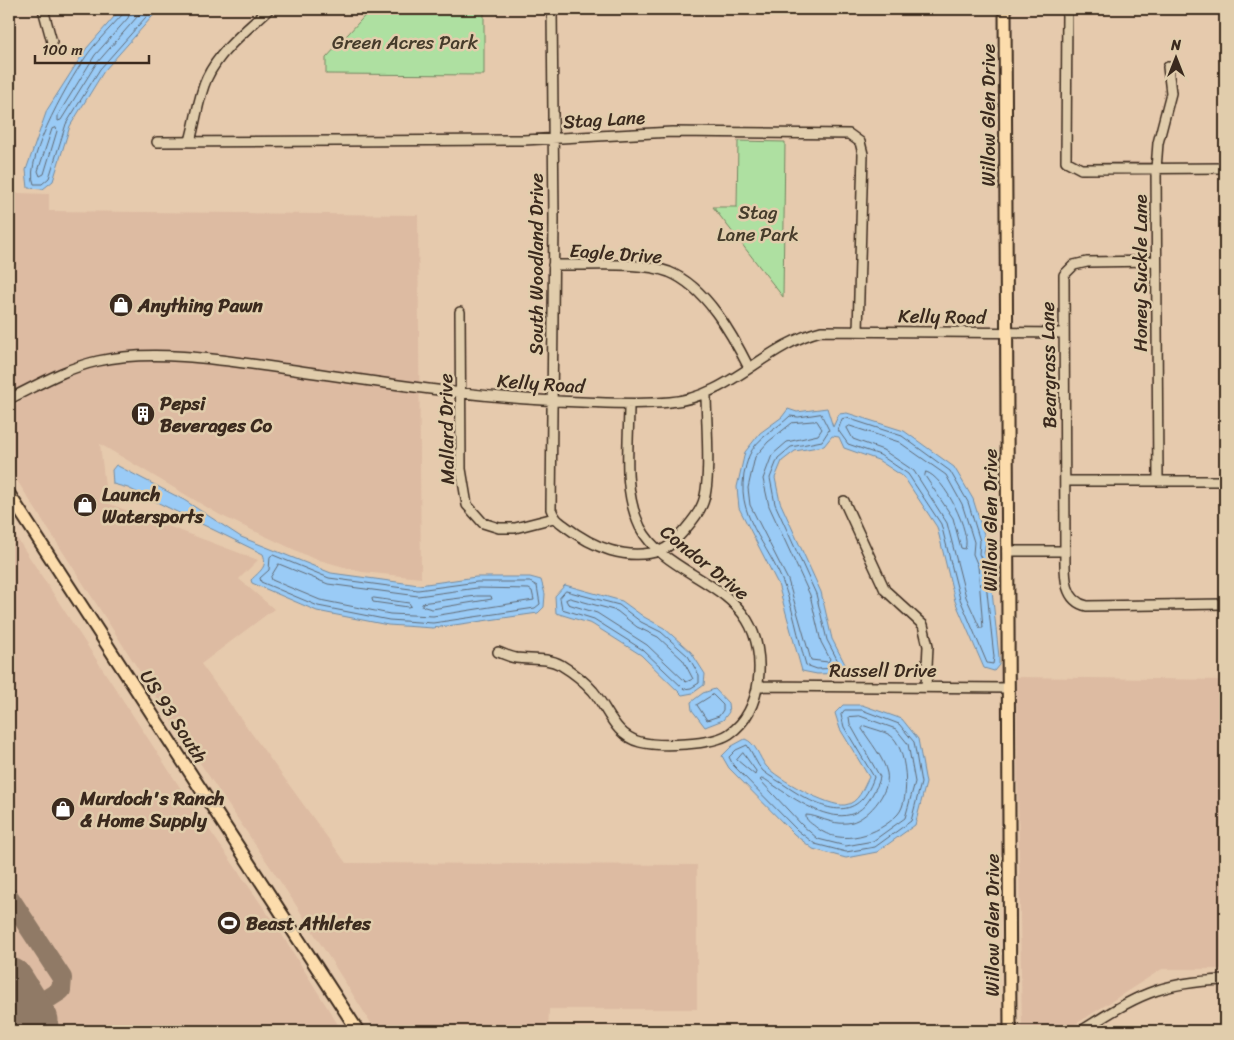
<svg xmlns="http://www.w3.org/2000/svg" width="1234" height="1040" font-family="Sriracha,sans-serif">
<style>
.built{fill:#ddbba2}
.green{fill:#aee0a1;stroke:#748560}
.water{fill:#9acbf6;stroke:#748ba0}
.lines{fill:none;stroke-linecap:round;stroke-linejoin:round}
.shore{stroke:#616a74;stroke-width:1}
.taxiway{stroke:#907a66;stroke-width:20}
.runway{stroke:#907a66;stroke-width:51}
.minor-casing{stroke:#3b2a1e;stroke-width:12}
.major-casing{stroke:#3b2a1e;stroke-width:15}
.minor{stroke:#e1cdac;stroke-width:9}
.major{stroke:#fcdcac;stroke-width:11}
.labels{text-anchor:middle;stroke-width:5;stroke-linejoin:round;paint-order:stroke}
.park-label{font-size:19px;fill:#463c2b;stroke:#e1cdac}
.street-label{font-size:19px;fill:#3b2a1e;stroke:#e1cdac}
.poi-label{font-size:19px;font-weight:bold;fill:#3b2a1e;stroke:#e1cdac;text-anchor:start}
</style>
<rect width="100%" height="100%" fill="#e6caad"/>
<filter id="ink" filterUnits="userSpaceOnUse"><feTurbulence type="fractalNoise" baseFrequency=".02" numOctaves="2"/><feDisplacementMap in="SourceGraphic" scale="10" xChannelSelector="R" yChannelSelector="G"/><feConvolveMatrix kernelMatrix="1 2 1 2 8 2 1 2 1" color-interpolation-filters="sRGB"/></filter>
<g filter="url(#ink)">
<!-- built -->
<path class="built" d="M9 141H16V193L49 194V211L418 215 421 578 362 572 312 558 220 515 100 444 107 503 258 560 239 579 274 609 201 664 346 863 697 865V1009H549L548 1031H376L294 902 171 720 9 468V408L22 400 14 386 9 388Z
M9 526 183 792 279 930 342 1031H9Z
M1016 677 1225 680V969H1162L1065 1031H1022Z"/>
<!-- green -->
<path class="green" d="M371 9H484V75L326 74V58Z
M738 141 785 142 783 297 713 207H737Z"/>
<!-- water -->
<path class="water" d="M121 9H159L104 71 70 126 53 181 43 189 28 188 26 170 47 110 86 49Z
M827 408 833 427 839 414 847 413 904 431 954 467 973 499 986 541 984 553 989 562 999 657V665L994 671 984 668 955 601 937 527 904 477 878 460 844 448 839 437 832 436 824 446 795 451 782 461 775 478 780 502 821 592 832 639 846 666 845 673 817 674 802 671 778 584 739 508 737 487 745 452 760 433 782 417 788 409 797 412Z
M116 465 184 500 241 537 331 573 419 585 476 577H530L541 580 545 594 544 607 538 613 433 628 388 625 317 611 252 583 251 580C260 571 268 567 263 554L128 488 113 484 112 470Z
M565 585 622 601 644 617 664 628 691 652 705 674 704 685 693 693 682 695 641 655 592 624 556 613 555 596Z
M715 689 728 703 729 712 723 720 705 727 692 710 691 702 703 693Z
M843 705H862L902 719 918 739 926 783 915 825 877 852 846 858 813 849 794 834 729 768 722 756 732 746 745 739C756 743 759 757 766 766 776 778 828 807 845 805 859 803 863 788 869 777L840 729 835 713Z"/>
<g class="lines">
<!-- shore -->
<path class="shore" d="M124 9 123 14C112 26 100 38 90 51 73 73 23 159 34 184H42L49 178 66 124 100 69 153 9
M131 9 128 18 95 55 58 115V121L61 120 96 64 144 9
M56 128 57 131 44 174 40 176 38 171 52 129Z
M821 414 829 430 822 441 791 447 778 458 770 478 775 504 816 594 827 640 840 665 838 668 817 669 806 665C798 638 793 607 782 580 763 535 729 510 749 456 756 438 777 429 790 416L798 417Z
M847 418 902 436 950 471 968 502 980 541 979 554 984 564 994 657 993 664 987 663 960 599 941 524 908 474 880 455 848 444 838 430 842 419Z
M817 421 822 429 818 435 787 442 772 455 763 479 769 506 810 595 821 642 830 659 828 662 811 660 788 580 750 505 748 488 755 457 768 442 792 423Z
M850 426 899 442 946 475 962 504 974 542 973 554 978 566 983 628H980L966 597 947 523 914 471 883 450 853 439 847 428Z
M926 472C944 476 972 534 965 549L961 548 953 518 925 476Z
M273 555 329 578 418 590 477 582H530L537 586 540 604 535 608 433 623 389 620 318 606 261 582 260 578 269 570 270 557Z
M279 564 328 584 418 596 477 588 529 589 532 591 534 600 433 616 390 614 320 600 272 580 271 577Z
M566 591 619 605 641 622 661 632 688 656 699 675V683L691 688 684 689 643 650 594 619 562 609 560 598Z
M477 596H491L492 599 432 609 421 606 423 603Z
M374 598 409 603 411 606 408 607 373 602 372 599Z
M570 598 617 611 637 627 658 637 683 660 693 679 686 682 647 645 597 613 568 604 566 600Z
M713 695 723 705V710L719 716 707 720 697 705Z
M845 710H862L899 724 914 742 921 783 911 821 875 847 846 852 815 844 797 830 733 765 729 757 736 750 747 745C753 753 756 764 763 771 770 777 781 782 789 788 821 809 858 826 874 777L844 727 841 715Z
M860 716 896 729 908 744 915 782 905 818 873 841 846 846 818 839 802 825 760 780 763 778C792 797 848 842 872 795 875 789 879 784 880 777L850 724 849 717Z
M865 726C873 729 883 731 890 735 907 746 911 800 898 814 879 835 841 847 817 828 813 824 805 821 806 815 817 815 831 825 847 823 866 822 891 792 887 773 884 758 870 742 862 729Z
M743 753 756 771 755 775 737 760Z"/>
<!-- taxiway -->
<path class="taxiway" d="M9 897 62 978 61 990 27 1012"/>
<!-- runway -->
<path class="runway" d="M9 983 33 1021"/>
<!-- minor casing -->
<g class="minor-casing">
<path id="minor" d="M43 9 52 42
M552 9 554 220 551 509C554 518 558 521 565 526 592 547 627 562 662 550 674 545 697 517 702 505 712 485 706 419 706 394
M1067 9 1066 161 1081 169 1225 168
M190 141C196 121 198 97 207 78 220 50 248 29 269 9
M157 142 524 140 672 132 849 134 860 142 863 154 858 331
M1156 261 1087 262 1074 265 1064 275 1065 551C1065 571 1062 601 1087 606L1225 604
M553 265C586 266 639 261 669 272 706 287 732 334 749 368
M460 312 461 469 467 505 483 523 499 528H515L554 518
M9 399C38 385 66 368 98 361 155 348 230 361 287 369 385 383 482 399 581 402 610 403 640 405 670 402 729 397 765 345 821 331L1063 333
M1158 480 1156 169 1158 143 1171 93 1168 67
M1065 481H1225
M844 501 885 590 923 625 928 646 926 687
M1007 551H1065
M498 652C504 654 510 657 516 658 531 660 547 657 561 665 571 671 585 682 593 691 608 709 615 736 640 742 660 747 712 745 729 734 763 712 767 652 747 620 722 579 662 570 640 527 622 489 629 444 629 404
M758 686 1008 688
M1081 1031C1136 996 1159 982 1225 980"/>
</g>
<!-- major casing -->
<g class="major-casing">
<path id="major" d="M1005 9 1010 1031
M9 494 358 1031"/>
</g>
<!-- minor -->
<use href="#minor" class="minor"/>
<!-- major -->
<use href="#major" class="major"/>
</g>
</g>
<!-- icons -->
<defs>
<g id="shop-disc" transform="scale(1.25)"><circle r="9.5" fill="#3b2a1e" stroke="#e1cdac"/><path d="M-5-2.5h2.3a2.7 3.5 0 0 1 5.4 0H5L5.5 6h-11ZM-1.5-2.5h3a1.5 2.3 0 0 0-3 0Z" fill="#fff"/></g>
<g id="building-disc" transform="scale(1.25)"><circle r="9.5" fill="#3b2a1e" stroke="#e1cdac"/><path d="M-4-6H4V6H1V3H-1V6H-4ZM-2.5-4.3h1.7v1.8h-1.7ZM.8-4.3h1.7v1.8H.8ZM-2.5-1h1.7V.8h-1.7ZM.8-1h1.7V.8H.8Z" fill="#fff"/></g>
<g id="stadium-disc" transform="scale(1.25)"><circle r="9.5" fill="#3b2a1e" stroke="#e1cdac"/><path d="M0-5a6.5 5 0 1 0 0 10a6.5 5 0 1 0 0-10ZM-3.5-1.8h7v3.6h-7Z" fill="#fff"/></g>
</defs>
<g fill-rule="evenodd">
<use href="#shop-disc" x="121" y="305"/>
<use href="#building-disc" x="143" y="414"/>
<use href="#shop-disc" x="85" y="505"/>
<use href="#shop-disc" x="63" y="809"/>
<use href="#stadium-disc" x="229" y="923"/>
</g>
<g class="labels">
<!-- park labels -->
<g class="park-label">
<text x="405" y="49">Green Acres Park</text>
<text x="758" y="219">Stag<tspan x="758" dy="22">Lane Park</tspan></text>
</g>
<!-- street labels -->
<g class="street-label">
<text transform="translate(988 115) rotate(-90)" y="7">Willow Glen Drive</text>
<text transform="translate(604 119) rotate(-3)" y="7">Stag Lane</text>
<text transform="translate(616 253) rotate(4)" y="7">Eagle Drive</text>
<text transform="translate(536 264) rotate(-90)" y="7">South Woodland Drive</text>
<text transform="translate(1140 273) rotate(-90)" y="7">Honey Suckle Lane</text>
<text transform="translate(942 316) rotate(1)" y="7">Kelly Road</text>
<text transform="translate(1048 365) rotate(-91)" y="7">Beargrass Lane</text>
<text transform="translate(541 383) rotate(4)" y="7">Kelly Road</text>
<text transform="translate(446 429) rotate(-91)" y="7">Mallard Drive</text>
<text transform="translate(990 520) rotate(-90)" y="7">Willow Glen Drive</text>
<text transform="translate(705 562) rotate(39)" y="7">Condor Drive</text>
<text x="883" y="677">Russell Drive</text>
<text transform="translate(174 716) rotate(57)" y="7">US 93 South</text>
<text transform="translate(992 925) rotate(-90)" y="7">Willow Glen Drive</text>
</g>
<!-- poi labels -->
<g class="poi-label">
<text x="138" y="312">Anything Pawn</text>
<text x="160" y="410">Pepsi<tspan x="160" dy="22">Beverages Co</tspan></text>
<text x="102" y="501">Launch<tspan x="102" dy="22">Watersports</tspan></text>
<text x="80" y="805">Murdoch's Ranch<tspan x="80" dy="22">&amp; Home Supply</tspan></text>
<text x="246" y="930">Beast Athletes</text>
</g>
</g>
<!-- margin -->
<rect width="1234" height="1040" fill="none" stroke="#e1cdac" stroke-width="30"/>
<rect x="15" y="15" width="1204" height="1010" fill="none" stroke="#3b2a1e" stroke-width="2" filter="url(#ink)"/>
<!-- north arrow -->
<g transform="translate(1176 58)" stroke="#e1cdac" stroke-width="4" paint-order="stroke">
<path d="M0-4L9 19L0 12L-9 19Z" fill="#3b2a1e"/>
<text y="-8" font-size="14" font-weight="bold" text-anchor="middle" fill="#3b2a1e">N</text>
</g>
<!-- scale -->
<path d="M35 55v8h114v-8" fill="none" stroke="#3b2a1e" stroke-width="2.5"/>
<text x="42" y="55" font-size="15" fill="#3b2a1e" stroke="#e1cdac" stroke-width="4" paint-order="stroke">100 m</text>
</svg>
